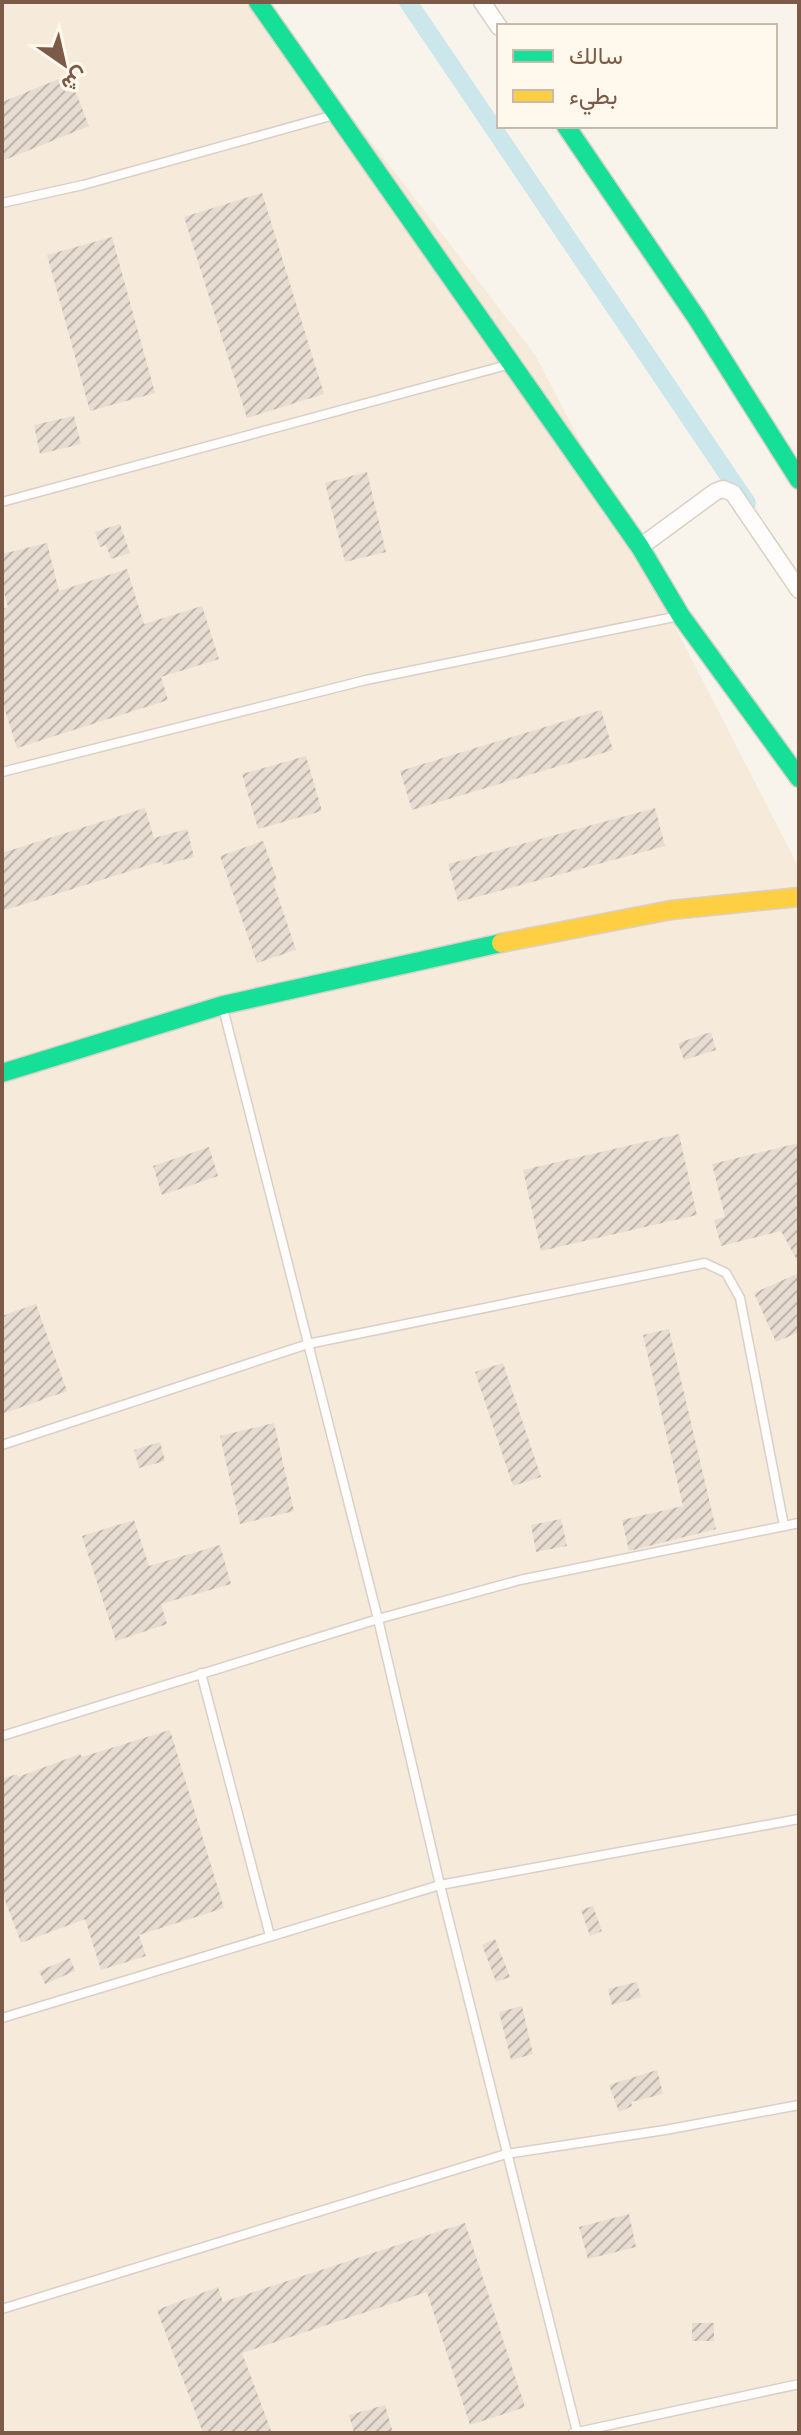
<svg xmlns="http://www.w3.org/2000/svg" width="801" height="2435" font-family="Cabin,Vazirmatn,sans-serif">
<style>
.residential{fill:#f6eada}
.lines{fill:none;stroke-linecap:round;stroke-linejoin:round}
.canal{stroke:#cbe7eb;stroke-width:18}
.building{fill:url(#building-hatch)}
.lane-casing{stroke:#d8d0c8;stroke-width:11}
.street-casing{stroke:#d8d0c8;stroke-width:19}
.fast-casing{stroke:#d9d0c7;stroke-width:21}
.slow-casing{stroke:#d9d0c7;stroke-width:21}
.lane{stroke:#fefdfc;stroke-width:8}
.street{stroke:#fefdfc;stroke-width:16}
.fast{stroke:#16e098;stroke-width:18}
.slow{stroke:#ffcf43;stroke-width:18}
</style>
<defs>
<pattern id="building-hatch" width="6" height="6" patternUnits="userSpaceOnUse" patternTransform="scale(2)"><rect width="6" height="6" fill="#e6dcd1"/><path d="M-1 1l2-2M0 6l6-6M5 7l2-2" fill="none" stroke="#bfb5ab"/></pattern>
</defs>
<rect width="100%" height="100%" fill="#f9f4eb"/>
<!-- residential -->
<path class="residential" d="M2 2H264L536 356 799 868V2433H2Z"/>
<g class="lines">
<!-- canal -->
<path class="canal" d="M408 2 747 503"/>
</g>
<!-- building -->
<path class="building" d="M69 75 89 126 2 161V102Z
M262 193 324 394 247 418 184 217Z
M112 237 155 393 90 411 47 255Z
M74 416 81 444 40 454 34 425Z
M367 472 386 552 345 562 325 483Z
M120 524 130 553 111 559 106 545 100 547 95 532Z
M47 543 59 591 127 569 144 624 202 606 219 659 161 677 168 700 17 748 2 701V609L8 607 2 585V554Z
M601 710 613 750 412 810 400 771Z
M306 756 322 811 258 829 242 774Z
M145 808 154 838 187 829 194 857 163 865 162 861 2 911V853Z
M655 808 665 846 458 902 448 864Z
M263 841 277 880 273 882 296 950 257 963 220 856Z
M711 1032 716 1050 684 1060 678 1043Z
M679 1134 697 1215 541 1251 523 1170Z
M799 1143V1264L781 1231 721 1246 714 1220 725 1217 712 1164Z
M209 1147 218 1176 162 1195 153 1166Z
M799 1273V1332L776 1342 754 1293Z
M36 1304 67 1391 2 1414V1316Z
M669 1329 716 1529 629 1551 622 1520 683 1506 643 1335Z
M503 1363 541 1477 513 1486 475 1372Z
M274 1423 294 1511 240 1524 220 1436Z
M160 1442 165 1461 139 1468 134 1450Z
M561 1519 567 1546 536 1552 531 1525Z
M134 1520 149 1566 220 1545 231 1584 161 1604 167 1624 116 1641 82 1536Z
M170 1730 224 1908 139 1935 146 1956 101 1970 85 1919 21 1943 2 1892V1779L17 1774 18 1777 80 1754 82 1757Z
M593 1906 602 1931 590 1936 581 1910Z
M495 1939 510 1977 496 1982 482 1945Z
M70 1958 75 1971 45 1984 39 1971Z
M637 1982 641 1997 612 2005 608 1989Z
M522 2006 533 2054 511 2060 499 2012Z
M657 2070 663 2094 631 2102 632 2106 619 2112 609 2085Z
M629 2214 636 2247 588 2259 579 2227Z
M465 2223 525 2407 470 2425 427 2292 242 2353 272 2433H203L157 2310 218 2287 223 2302Z
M692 2323H714V2341H692Z
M385 2405 393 2433H354L349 2415Z"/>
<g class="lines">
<!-- lane casing -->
<g class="lane-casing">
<path id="lane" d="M2 203 83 185 334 115
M2 502 507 365
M2 772 366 680 679 616
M223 1008 378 1619 440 1885 577 2432
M2 1445 308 1344 705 1263 726 1273 740 1298 784 1526
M201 1673 270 1936
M2 1736 378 1619 520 1580 799 1523
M2 2018 440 1885 799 1819
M2 2309 506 2154 665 2130 799 2105
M573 2433 799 2384"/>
</g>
<!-- street casing -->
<g class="street-casing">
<path id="street" d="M482 2 499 27
M640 547 715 492 723 489 733 493 799 590"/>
</g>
<!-- fast casing -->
<g class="fast-casing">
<path id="fast" d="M258 2 640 547 681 616 799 778
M566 126 696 317 799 480
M2 1073 223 1005 501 943"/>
</g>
<!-- slow casing -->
<g class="slow-casing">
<path id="slow" d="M501 943 671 910 799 897"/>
</g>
<!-- lane -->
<use href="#lane" class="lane"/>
<!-- street -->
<use href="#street" class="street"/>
<!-- fast -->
<use href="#fast" class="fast"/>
<!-- slow -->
<use href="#slow" class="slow"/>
</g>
<!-- border -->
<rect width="801" height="2435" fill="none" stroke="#7b5b47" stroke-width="8"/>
<!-- legend -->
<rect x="497" y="24" width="280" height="104" fill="#fff9ed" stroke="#cabaab" stroke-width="2"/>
<rect x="513" y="50" width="40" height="12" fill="#16e098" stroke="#cabaab" stroke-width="2"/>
<text x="569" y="64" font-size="24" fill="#7b5b47">سالك</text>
<rect x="513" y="90" width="40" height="12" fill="#ffcf43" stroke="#cabaab" stroke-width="2"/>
<text x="569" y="104" font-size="24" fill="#7b5b47">بطيء</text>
<!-- north arrow -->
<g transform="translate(64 64) rotate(146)" stroke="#fff9ed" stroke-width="6" paint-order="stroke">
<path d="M0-6L14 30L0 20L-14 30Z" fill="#7b5b47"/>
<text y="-12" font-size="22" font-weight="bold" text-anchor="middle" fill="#7b5b47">ش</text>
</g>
</svg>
